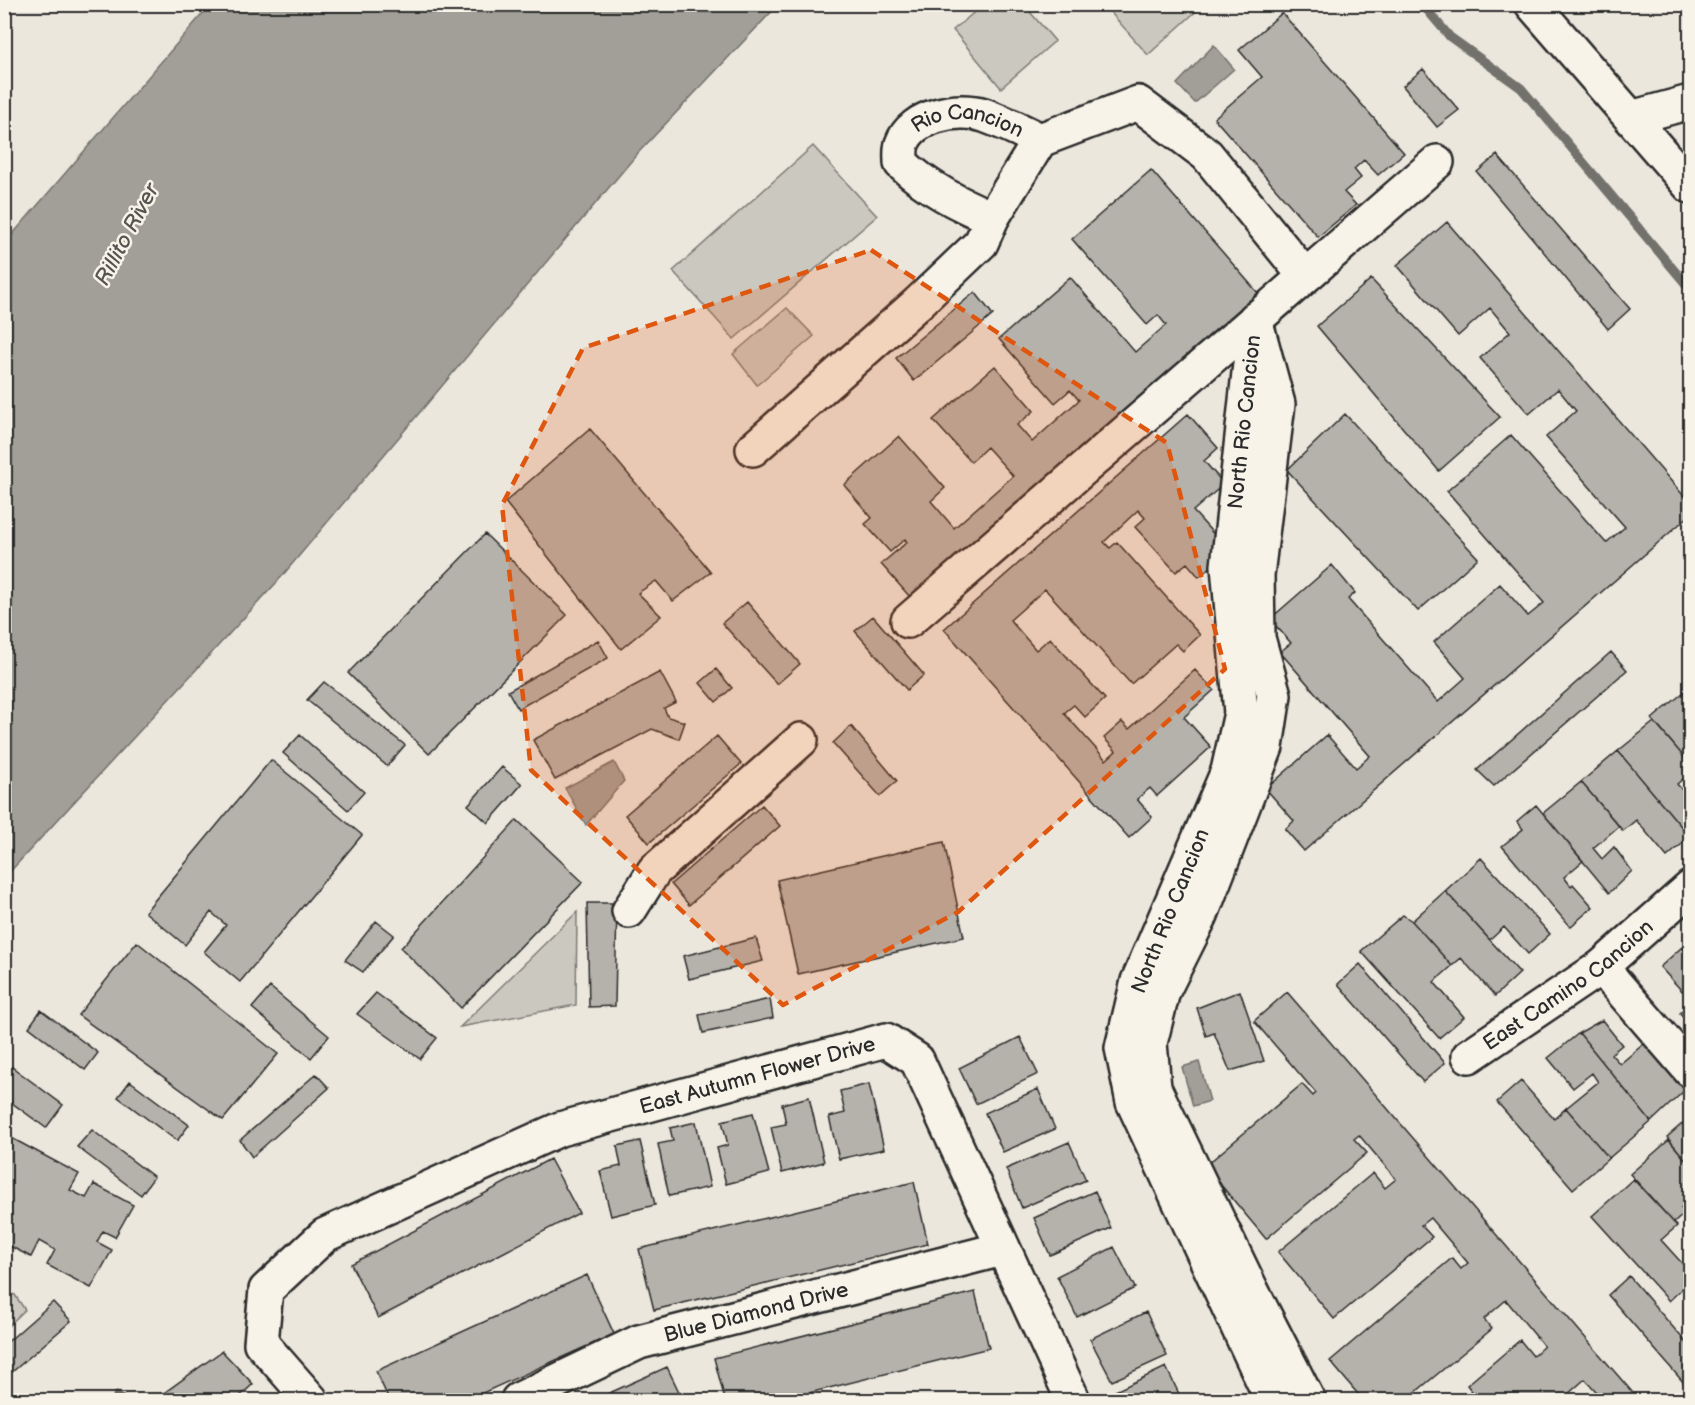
<svg xmlns="http://www.w3.org/2000/svg" width="1695" height="1405" font-family="'Balsamiq Sans',sans-serif">
<style>
.green{fill:#cbc8bf;stroke:#7b7a75;stroke-width:1.5}
.water{fill:#a29f98;stroke:#72716c;stroke-width:1.5}
.lines{fill:none;stroke-linecap:round;stroke-linejoin:round}
.stream{stroke:#72716c;stroke-width:9}
.building{fill:#b5b2ab;stroke:#2b2b2b;stroke-width:1.5}
.minor-casing{stroke:#2b2b2b;stroke-width:38}
.minor{stroke:#f7f3e8;stroke-width:33}
.marked{fill:#df570e;fill-opacity:0.2;stroke:#df570e;stroke-width:4.5;stroke-dasharray:12 8;stroke-linejoin:round}
.labels{text-anchor:middle;stroke-width:5;stroke-linejoin:round;paint-order:stroke}
.street-label{font-size:21px;fill:#2b2b2b;stroke:#f7f3e8}
.water-label{font-size:22px;font-style:italic;fill:#555451;stroke:#f7f3e8}
</style>
<rect width="100%" height="100%" fill="#ebe7dd"/>
<filter id="ink" filterUnits="userSpaceOnUse"><feTurbulence type="fractalNoise" baseFrequency=".0167" numOctaves="2"/><feDisplacementMap in="SourceGraphic" scale="12" xChannelSelector="R" yChannelSelector="G"/><feConvolveMatrix kernelMatrix="1 2 1 2 8 2 1 2 1" color-interpolation-filters="sRGB"/></filter>
<g filter="url(#ink)">
<!-- green -->
<path class="green" d="M983 5H1024L1055 41 1001 88 953 30Z
M1104 5H1203L1148 55Z
M813 146 877 216 734 339 673 271Z
M787 308 814 336 757 385 733 354Z
M577 912 576 1005 460 1027Z
M5 1292 15 1295 25 1310 5 1329Z"/>
<!-- water -->
<path class="water" d="M211 4 778 5 638 153 277 582 5 877V243Z
M1214 45 1234 69 1195 103 1177 84Z
M614 762 624 781 586 825 565 788Z
M1199 1062 1210 1101 1193 1106 1182 1067Z"/>
<g class="lines">
<!-- stream -->
<path class="stream" d="M1422 4 1450 37 1521 88 1690 289
M117 1396 122 1400"/>
</g>
<!-- building -->
<path class="building" d="M1282 13 1404 153 1378 175 1364 160 1354 169 1361 178 1344 192 1356 205 1318 237 1214 118 1262 77 1239 50Z
M1423 69 1459 110 1437 127 1403 86Z
M1497 155 1630 309 1608 329 1477 172Z
M1151 170 1258 293 910 597 881 564 907 542 905 539 890 552 865 524 872 518 844 485 899 436 945 488 931 501 954 528 1013 476 987 447 971 462 933 420 995 366 1034 411 1017 425 1032 442 1079 400 1070 390 1055 403 999 339 1070 277 1135 352 1166 325 1158 315 1147 325 1072 239Z
M1447 222 1690 503V515L1304 851 1285 829 1294 821 1266 789 1327 735 1356 768 1370 756 1280 652 1291 643 1270 619 1332 565 1355 593 1348 599 1438 702 1465 678 1434 642 1500 584 1528 616 1544 603 1447 491 1511 435 1606 543 1625 527 1546 437 1576 411 1558 389 1529 414 1480 358 1510 332 1490 308 1458 336 1397 265Z
M1371 279 1500 417 1439 471 1317 326Z
M975 292 993 315 914 381 896 358Z
M1188 414 1218 448 1204 461 1224 484 1193 511 1229 551 1199 577 1187 563 1176 572 1135 527 1145 518 1138 510 1104 542 1110 548 1117 542 1200 635 1183 651 1176 644 1131 684 1045 589 1010 620 1036 650 1050 638 1105 699 1085 717 1074 705 1064 713 1106 760 1116 751 1104 738 1122 722 1129 729 1195 670 1214 690 1184 717 1211 747 1157 796 1150 788 1137 799 1152 817 1129 838 944 629Z
M1345 414 1478 558 1418 611 1287 470Z
M590 429 711 572 673 601 656 581 638 593 661 616 621 649 505 502Z
M485 534 567 615 429 754 348 673Z
M747 602 800 664 777 684 722 623Z
M873 616 924 675 907 690 855 631Z
M598 640 608 658 518 709 508 691Z
M1611 652 1627 670 1494 786 1477 770Z
M716 669 732 688 716 702 700 683Z
M660 672 676 702 664 708 668 717 685 722 679 739 652 729 555 780 533 740Z
M324 682 405 745 387 766 307 700Z
M1690 687V762L1689 763 1652 719Z
M1654 722 1690 764V773L1677 784 1690 799V837L1618 751Z
M851 726 897 781 880 796 833 743Z
M300 735 364 792 348 810 283 753Z
M717 736 741 764 649 843 625 815Z
M1618 751 1690 837 1667 857 1636 820 1623 831 1581 782Z
M271 760 362 835 240 982 204 952 226 925 211 912 185 945 145 912Z
M502 767 522 784 488 823 468 805Z
M1581 782 1619 826 1593 848 1602 859 1614 847 1632 871 1609 893 1543 813Z
M762 805 780 826 689 905 671 884Z
M1536 805 1583 861 1564 877 1571 886 1573 884 1593 907 1570 927 1502 846 1523 829 1517 821Z
M517 820 583 882 461 1008 401 948Z
M944 842 964 937 798 974 777 880Z
M1481 858 1550 934 1528 954 1504 927 1490 940 1445 891Z
M1445 891 1520 973 1495 996 1461 958 1452 966 1412 921Z
M587 903H617L615 1006 589 1007Z
M1403 915 1412 921 1452 966 1434 982 1464 1017 1439 1038 1361 951Z
M376 921 394 935 363 972 345 960Z
M756 938 763 961 689 979 683 956Z
M137 942 278 1054 223 1120 78 1015Z
M1682 947 1690 956V983L1682 991 1660 967Z
M1360 964 1445 1063 1423 1082 1338 984Z
M270 987 329 1036 311 1058 252 1008Z
M1240 991 1264 1061 1230 1071 1214 1033 1206 1036 1197 1008Z
M1287 992 1639 1400H1604L1585 1379 1567 1395 1572 1400H1479L1467 1385 1520 1340 1533 1356 1544 1346 1506 1300 1484 1319 1492 1329 1406 1400H1363L1330 1361 1452 1258 1461 1269 1468 1263 1430 1218 1421 1225 1432 1237 1334 1319 1278 1252 1373 1173 1385 1188 1396 1179 1359 1135 1354 1139 1367 1153 1266 1239 1205 1166 1302 1084 1313 1096 1316 1093 1254 1021Z
M376 993 437 1038 420 1059 357 1014Z
M770 999 773 1018 703 1033 699 1015Z
M1690 1003V1025L1680 1013Z
M41 1010 98 1053 85 1070 29 1027Z
M1602 1020 1622 1045 1611 1054 1620 1064 1646 1042 1686 1089 1651 1122 1579 1033Z
M1579 1033 1651 1122 1609 1158 1566 1108 1598 1082 1592 1073 1573 1088 1548 1058Z
M1020 1037 1038 1074 976 1104 959 1068Z
M4 1061 63 1105 46 1128 4 1097Z
M316 1074 329 1088 252 1157 240 1140Z
M130 1081 189 1125 177 1141 118 1097Z
M1521 1081 1554 1119 1566 1108 1609 1158 1573 1189 1497 1102Z
M869 1084 884 1149 839 1159 829 1117 845 1113 840 1091Z
M1038 1089 1055 1129 1003 1152 985 1113Z
M809 1097 824 1162 782 1173 771 1127 786 1124 782 1104Z
M753 1113 769 1173 726 1184 717 1148 728 1145 722 1121Z
M1690 1117V1165L1667 1137Z
M696 1122 710 1187 669 1196 658 1144 673 1141 670 1128Z
M92 1130 154 1177 141 1195 77 1147Z
M4 1134 79 1174 70 1190 86 1198 94 1184 133 1205 115 1237 103 1231 97 1242 112 1250 91 1288 47 1265 55 1250 39 1241 31 1257 4 1243Z
M1669 1140 1690 1165V1200L1681 1208 1687 1211 1674 1223 1630 1174Z
M640 1141 655 1205 611 1216 600 1171 621 1166 617 1146Z
M1069 1142 1086 1180 1022 1208 1006 1169Z
M550 1159 579 1213 378 1318 351 1264Z
M1633 1179 1677 1226 1661 1240 1690 1272V1281L1669 1301 1592 1216Z
M914 1182 928 1244 654 1310 639 1249Z
M1095 1191 1111 1228 1050 1255 1034 1218Z
M1114 1247 1135 1288 1077 1317 1057 1276Z
M587 1275 614 1334 467 1400H389L376 1371Z
M1629 1276 1690 1347V1390L1608 1295Z
M975 1292 989 1348 781 1400H725L714 1358Z
M53 1302 71 1321 11 1373 4 1365V1345Z
M1146 1312 1167 1356 1112 1381 1090 1339Z
M222 1351 253 1384 236 1400H170L164 1393Z
M667 1367 683 1400H594Z
M1166 1367 1182 1400H1115L1111 1393Z
M1017 1393 1019 1400H984Z"/>
<g class="lines">
<!-- minor casing -->
<g class="minor-casing">
<g id="minor">
<path d="M1532 4 1690 186"/>
<path d="M1631 118 1690 102"/>
<path d="M1040 140 1138 103 1207 155 1305 276"/>
<path id="s1" d="M992 218C959 204 927 188 901 163 901 157 900 150 902 144 912 115 958 107 984 115 1003 122 1022 131 1040 140"/>
<path d="M1255 319 1278 404 1257 575 1258 638 1274 695 1266 747 1201 915 1163 991 1150 1043 1154 1088 1252 1291 1308 1400"/>
<path d="M1253 336 1228 566 1241 713 1228 771 1138 981 1122 1048 1133 1102 1272 1400"/>
<path d="M753 449 918 303 981 243 992 218 1040 140"/>
<path d="M908 621 1437 162"/>
<path d="M629 911 654 871 801 740"/>
<path d="M1601 967 1690 1070"/>
<path id="s2" d="M1469 1056 1601 967 1690 888"/>
<path id="s3" d="M311 1400 261 1343 266 1290 325 1235 560 1129 886 1040 917 1060 1073 1400"/>
<path id="s4" d="M518 1400 639 1342 1002 1249"/>
</g>
</g>
<!-- minor -->
<use href="#minor" class="minor"/>
</g>
</g>
<!-- marked area -->
<path class="marked" d="M871 250 1167 443 1225 669 958 912 783 1005 531 770 502 505 583 348Z"/>
<g class="labels">
<!-- street labels -->
<g class="street-label">
<text dy="7" stroke="none"><textPath href="#s1" startOffset="204">Rio Cancion</textPath></text>
<text transform="translate(1244 422) rotate(-84)" y="7">North Rio Cancion</text>
<text transform="translate(1170 911) rotate(-68)" y="7">North Rio Cancion</text>
<text dy="7" stroke="none"><textPath href="#s2" startOffset="122">East Camino Cancion</textPath></text>
<text dy="7" stroke="none"><textPath href="#s3" startOffset="672">East Autumn Flower Drive</textPath></text>
<text dy="7" stroke="none"><textPath href="#s4" startOffset="255">Blue Diamond Drive</textPath></text>
</g>
<!-- water labels -->
<g class="water-label">
<text transform="translate(126 234) rotate(-62)" y="8">Rillito River</text>
</g>
</g>
<!-- margin -->
<rect width="1695" height="1405" fill="none" stroke="#f7f3e8" stroke-width="24"/>
<rect x="12" y="12" width="1671" height="1381" fill="none" stroke="#2b2b2b" stroke-width="2" filter="url(#ink)"/>
</svg>
